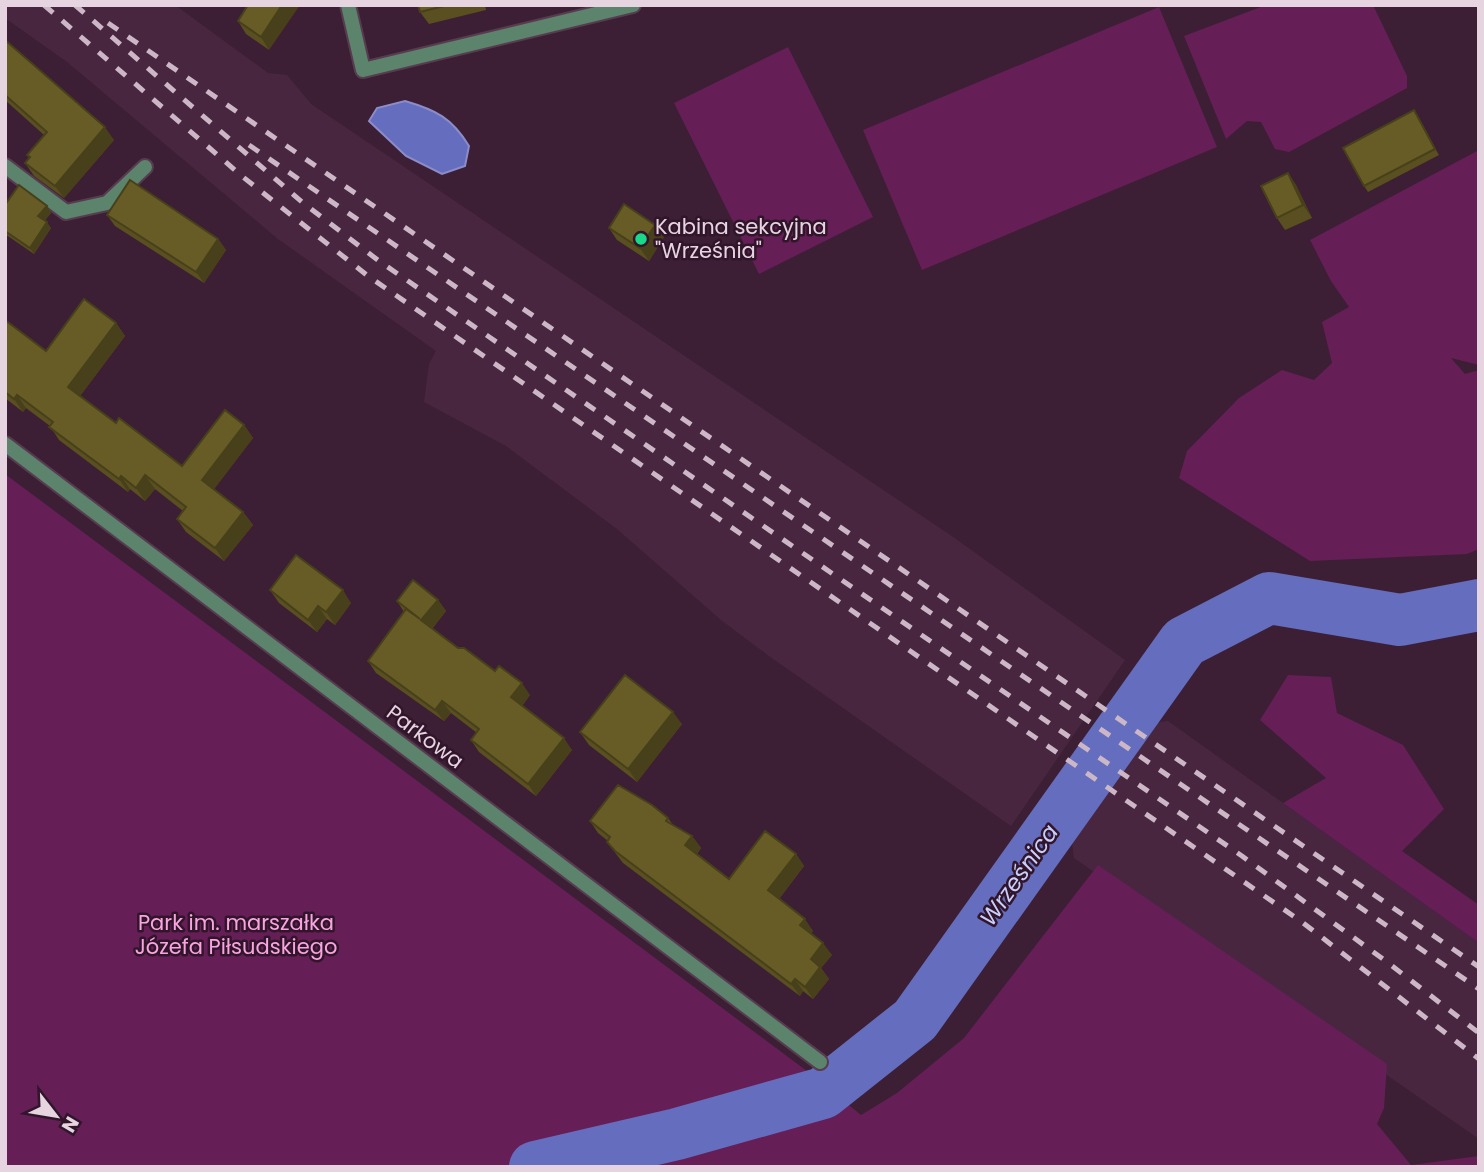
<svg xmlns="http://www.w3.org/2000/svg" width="1484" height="1172" font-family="Poppins,sans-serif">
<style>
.built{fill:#492640}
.green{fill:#661e56}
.water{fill:#656dbf;stroke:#8c8cc9;stroke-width:2}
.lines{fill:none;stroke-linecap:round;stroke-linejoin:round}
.river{stroke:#656dbf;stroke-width:52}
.street-casing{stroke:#573c50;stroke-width:18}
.street{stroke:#5c836c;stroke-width:14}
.rail{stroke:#ccb7c6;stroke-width:5;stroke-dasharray:12 12;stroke-linecap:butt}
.wall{fill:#594f20}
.shaded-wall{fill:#48401a}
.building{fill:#675c25;stroke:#48401a;stroke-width:2}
.poi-dot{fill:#19d989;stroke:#31152a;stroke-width:2.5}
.labels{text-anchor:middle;stroke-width:5;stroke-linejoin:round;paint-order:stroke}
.poi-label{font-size:21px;fill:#e7d4e1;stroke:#31152a;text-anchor:start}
.street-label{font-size:21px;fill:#e7d4e1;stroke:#31152a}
.park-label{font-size:21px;fill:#f9a4e1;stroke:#31152a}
.water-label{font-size:23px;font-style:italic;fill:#c8cffc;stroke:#31152a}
</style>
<rect width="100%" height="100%" fill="#3c1f34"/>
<!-- built -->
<path class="built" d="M5 5H175L268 73 287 75 311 104 956 539 1125 660 1011 826 769 656 721 620 617 529 506 446 424 402 429 364 436 351 278 239 67 62 5 18Z
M1168 721 1479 943V1139L1074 858 1070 826 1149 724Z"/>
<!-- green -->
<path class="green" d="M1266 5H1373L1407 76V88L1289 152 1275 149 1261 122 1247 121 1226 139 1184 36Z
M1159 7 1217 147 922 270 863 130Z
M788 47 873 217 759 274 674 103Z
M1479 150V365L1451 358 1465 374 1479 370V549L1467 554 1310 561 1179 478 1187 451 1239 398 1282 370 1314 380 1332 363 1322 322 1349 307 1331 281 1310 240Z
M5 474 819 1080 861 1115 897 1093 964 1038 1098 865 1387 1064 1384 1108 1377 1124 1411 1165 1479 1156V1167H5Z
M1288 675 1331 677 1337 713 1403 745 1444 809 1402 851 1479 905V943L1283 803 1326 778 1260 720Z"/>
<!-- water -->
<path class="water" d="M405 101C436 110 452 118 469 146L465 166 442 174 406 156 369 121 377 108Z"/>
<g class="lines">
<!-- river -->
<path class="river" d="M535 1167 677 1134 823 1093 915 1020 1184 642 1269 598 1400 620 1479 605"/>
<!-- street casing -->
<g class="street-casing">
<path id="street" d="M348 5 363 70 633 5
M5 166 66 212 107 203 145 167
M5 444 820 1062"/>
</g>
<!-- street -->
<use href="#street" class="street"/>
<!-- rail -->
<path class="rail" d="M44 5 243 177 368 276 1302 922 1479 1059
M75 5 302 202 379 261 1242 856 1387 962 1479 1033
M108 23 1479 967
M249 145 1479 989"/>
</g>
<!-- wall -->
<path class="wall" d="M248 5 269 50 246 34 238 21Z
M418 5H485L486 10 429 24 420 12Z
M5 40 114 140 64 198 34 176 25 163 29 158 27 155 44 135 5 100Z
M1414 110 1439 155 1368 192 1364 186Z
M1288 173 1296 185 1312 218 1285 230 1277 218Z
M5 205 47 206 51 213 44 221 51 228 34 254 5 234Z
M107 215 218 239 226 250 204 283 115 226Z
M655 225 664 237 649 261 617 240 609 228Z
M5 320 46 351 116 323 125 336 80 396 116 423 182 466 244 425 253 438 214 489 243 512 253 525 224 561 186 532 177 519 183 511 155 489 145 501 130 489 128 492 59 440 50 426 26 408 23 412 5 398Z
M270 590 351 603 335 625 327 619 317 632 279 603Z
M438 600 446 611 432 629 458 648 495 671 530 695 522 706 572 750 536 796 479 752 471 740 477 733 451 713 444 721 376 673 368 661 404 612 397 601Z
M682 724 637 782 589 745 580 732Z
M668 818 673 825 692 836 701 848 697 854 729 879 796 854 804 866 779 899 813 931 811 933 832 955 821 968 829 979 813 999 803 991 800 996 623 863 607 842 608 841 598 833 590 821Z"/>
<!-- shaded-wall -->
<path class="shaded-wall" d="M282 5H300L269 50 261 37Z
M1414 110 1418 116 1439 155 1435 149Z
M105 127 114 140 64 198 55 186Z
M1288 173 1296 185 1312 218 1303 205Z
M47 206 51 213 43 223 38 216Z
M47 222 51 228 34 254 30 248Z
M655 225 664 237 649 261 640 248Z
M218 239 226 250 204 283 196 272Z
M116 323 125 336 77 400 68 387Z
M17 395 26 408 23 412 14 399Z
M244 425 253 438 211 493 202 480Z
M145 475 155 489 145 501 136 488Z
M121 476 130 489 128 492 119 479Z
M243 512 253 525 224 561 215 548Z
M343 590 351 603 335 625 326 612Z
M438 600 446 611 429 632 421 620Z
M318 606 327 619 317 632 308 620Z
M522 683 530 695 519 709 511 697Z
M442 701 451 713 444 721 435 710Z
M673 712 682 724 637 782 628 769Z
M564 738 572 750 536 796 528 784Z
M692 836 701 848 694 857 685 845Z
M796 854 804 866 776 903 768 890Z
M805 919 813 931 808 937 800 925Z
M823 943 832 955 821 968 829 979 813 999 805 987 811 959Z
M795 979 803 991 800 996 791 984Z"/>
<!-- building -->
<path class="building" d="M248 5H282L261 37 238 21Z
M418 5H448L420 12Z
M5 40 105 127 55 186 25 163 30 157 27 155 47 132 5 95Z
M1414 110 1435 149 1364 186 1343 148Z
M1288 173 1303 205 1277 218 1261 186Z
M130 180 218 239 196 272 107 215Z
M19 185 47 206 38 216 47 222 30 248 5 231V205Z
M624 204 655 225 640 248 609 228Z
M84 299 116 323 68 387 116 423 119 418 182 466 225 410 244 425 202 480 243 512 215 548 177 519 186 507 145 475 136 488 121 476 119 479 49 427 53 422 17 395 14 399 5 392V320L46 351Z
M296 555 343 590 326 612 318 606 308 620 270 590Z
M413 580 438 600 421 620 458 648H464L495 671 499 666 522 683 511 697 564 738 528 784 471 740 479 729 442 701 435 710 368 661 406 609 420 619 397 601Z
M625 675 673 712 628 769 580 732Z
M618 785 652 805 668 818 666 821 692 836 685 845 729 879 765 831 796 854 768 890 805 919 800 925 823 943 811 959 820 967 805 987 795 979 791 984 615 851 607 842 610 837 590 821Z"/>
<!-- markers -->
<circle class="poi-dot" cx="641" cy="239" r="7"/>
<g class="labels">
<!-- poi labels -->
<g class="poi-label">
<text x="655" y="234">Kabina sekcyjna<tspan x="655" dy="24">"Września"</tspan></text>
</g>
<!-- street labels -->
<g class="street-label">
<text transform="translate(425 737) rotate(37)" y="7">Parkowa</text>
</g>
<!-- park labels -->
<g class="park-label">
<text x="236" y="930">Park im. marszałka<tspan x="236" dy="24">Józefa Piłsudskiego</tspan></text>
</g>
<!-- water labels -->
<g class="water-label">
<text transform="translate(1019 875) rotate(-55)" y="8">Wrześnica</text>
</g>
</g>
<!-- border -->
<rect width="1484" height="1172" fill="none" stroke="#e7d4e1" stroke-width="14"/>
<!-- north arrow -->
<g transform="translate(56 1116) rotate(121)" stroke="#31152a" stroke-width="5" paint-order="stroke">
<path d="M0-5L12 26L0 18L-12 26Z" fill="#e7d4e1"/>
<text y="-10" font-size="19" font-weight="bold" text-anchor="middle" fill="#e7d4e1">N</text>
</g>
</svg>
